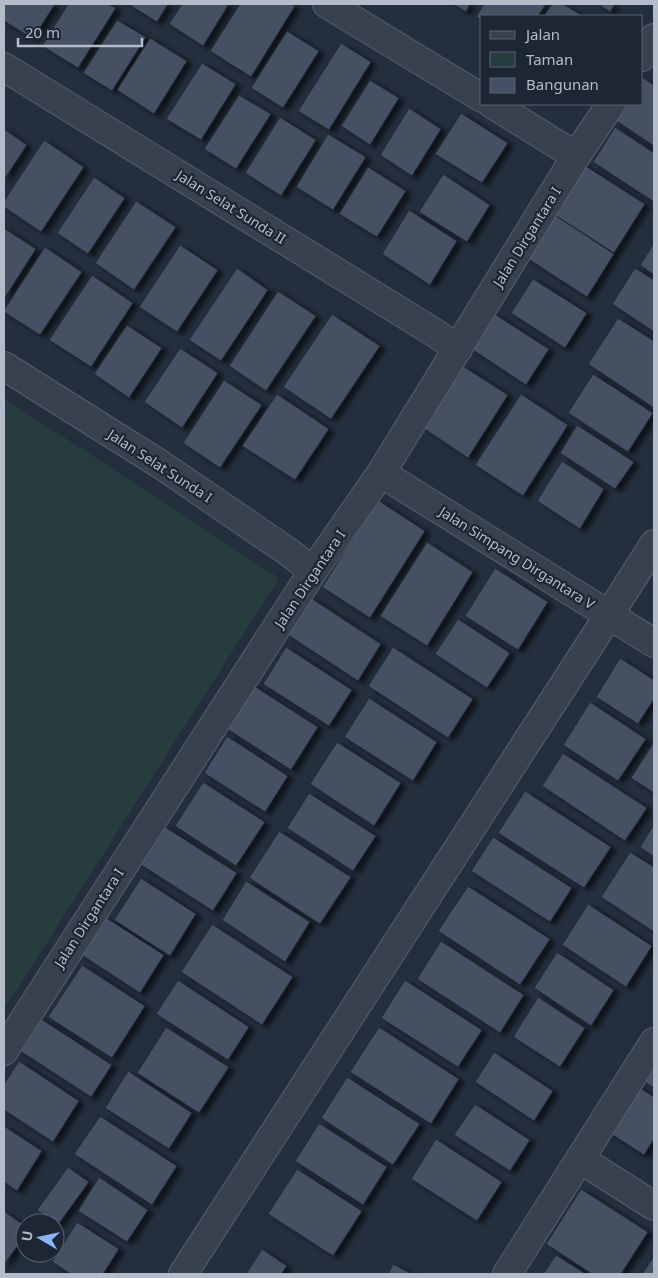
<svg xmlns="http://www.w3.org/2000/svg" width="658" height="1278" font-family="'Noto Sans',sans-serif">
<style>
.green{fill:#263c3f}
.building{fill:#455162;stroke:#1f2835;filter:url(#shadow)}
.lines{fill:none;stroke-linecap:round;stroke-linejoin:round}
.minor-casing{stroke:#565f6c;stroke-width:30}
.minor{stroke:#38414e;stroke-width:28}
.labels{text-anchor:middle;stroke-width:4.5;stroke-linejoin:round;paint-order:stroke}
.street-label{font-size:14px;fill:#b4bcc9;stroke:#1d2633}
</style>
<defs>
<filter id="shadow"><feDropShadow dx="5.5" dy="3" stdDeviation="2.5" flood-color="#0009"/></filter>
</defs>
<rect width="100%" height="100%" fill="#242f3e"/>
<!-- green -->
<path class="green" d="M4 398 279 578 4 1010Z"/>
<!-- building -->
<path class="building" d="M6 4H55L33 39 4 21V7Z
M68 4H108L116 8 78 68 42 46Z
M128 4H168L157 22Z
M182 4H229L203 46 169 24Z
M240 4H290L295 6 251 77 210 51Z
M453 4H470L466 12Z
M484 4H546L538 16H482V20L476 17Z
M552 4H563L583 16H544Z
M598 4H615L610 12Z
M117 20 146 37 112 91 83 73Z
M287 31 319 51 283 108 251 88Z
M150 38 187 61 154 114 117 90Z
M341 43 371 62 329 130 298 111Z
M202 63 236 84 201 140 166 119Z
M642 77 654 85V146L615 120 625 104H642Z
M370 80 399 98 370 145 341 126Z
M239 95 271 114 236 169 204 149Z
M409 108 441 129 412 176 380 155Z
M461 113 508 143 482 183 435 154Z
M280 117 316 140 281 196 245 173Z
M615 127 654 153V202L593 162Z
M4 129 27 145 4 180Z
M328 134 366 157 333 210 296 187Z
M44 140 84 167 41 232 4 207V201Z
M581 163 645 204 614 253 550 212Z
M368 167 406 191 377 237 339 214Z
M443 174 490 205 467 242 419 212Z
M94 177 125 198 88 254 57 233Z
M136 201 176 227 134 290 95 263Z
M409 210 457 241 430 285 382 254Z
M550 212 614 254 587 297 522 255Z
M4 228 36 249 4 299Z
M654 243V275L640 265Z
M180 245 218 270 177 332 139 307Z
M45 247 82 272 40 335 4 312V310Z
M237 268 268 290 221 361 189 340Z
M635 268 654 280V332L612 304Z
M92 275 133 303 91 367 49 340Z
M533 279 587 313 565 348 511 313Z
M278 291 316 316 266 391 229 366Z
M493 313 549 349 526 385 470 348Z
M332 314 380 346 331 419 283 387Z
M618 318 654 341V408L588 364Z
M127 325 162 348 129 398 94 374Z
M180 348 218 373 182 428 144 402Z
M463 366 508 395 468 458 423 428Z
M593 374 653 413 628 452 568 413Z
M224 380 262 405 220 468 183 443Z
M277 394 329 429 295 480 242 446Z
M521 394 568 425 523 496 475 465Z
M577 425 634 462 615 489 560 453Z
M562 461 604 489 580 529 537 501Z
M378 500 425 531 370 618 322 587Z
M427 542 473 572 427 646 380 616Z
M495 568 548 602 518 650 465 616Z
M311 598 381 644 358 681 288 635Z
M458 619 510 653 487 688 435 654Z
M286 647 352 690 329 726 263 684Z
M393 647 473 699 448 738 368 686Z
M620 658 654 680V699L638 724 596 697Z
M251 684 318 727 291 770 224 727Z
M369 698 437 742 413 781 344 737Z
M590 702 646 739 618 781 563 745Z
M227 736 288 776 265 812 204 773Z
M337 742 401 783 374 826 310 784Z
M654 742V793L631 778Z
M563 753 647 808 625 841 542 786Z
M203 782 265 822 236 866 175 826Z
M525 791 611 847 584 888 498 833Z
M309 793 376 836 353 871 287 828Z
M654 824V857L640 847Z
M162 825 237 873 213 911 138 863Z
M279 831 351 877 320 924 249 878Z
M493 837 572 888 550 922 471 871Z
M630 852 654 867V932L601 897Z
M141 878 196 914 170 956 114 920Z
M246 881 310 922 285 962 222 920Z
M468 886 550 939 520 985 438 931Z
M588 904 652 946 626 987 562 945Z
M105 917 164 955 140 993 80 954Z
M212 924 293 977 262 1025 181 972Z
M441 941 524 995 500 1033 417 979Z
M557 952 614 990 591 1026 534 988Z
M82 965 145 1006 112 1058 48 1017Z
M178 980 249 1027 228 1060 156 1014Z
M405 980 482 1030 458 1067 381 1018Z
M538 997 585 1028 560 1067 513 1037Z
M38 1017 112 1065 91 1097 17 1049Z
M166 1027 229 1067 199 1113 137 1073Z
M379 1027 459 1079 431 1124 350 1072Z
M494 1052 553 1091 534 1121 475 1082Z
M19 1061 79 1101 53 1142 4 1110V1084Z
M654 1068V1088L645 1082Z
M128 1071 192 1113 169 1149 105 1108Z
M347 1077 420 1124 393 1165 321 1118Z
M637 1086 654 1097V1139L644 1155 608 1132Z
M475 1104 530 1140 510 1171 454 1135Z
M100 1116 177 1166 152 1205 74 1154Z
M319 1123 387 1167 363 1205 295 1161Z
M4 1126 42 1151 17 1191 4 1182Z
M436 1139 502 1182 477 1221 411 1179Z
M68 1167 89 1182 58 1225 37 1210Z
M297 1169 362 1211 333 1256 268 1214Z
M99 1177 148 1210 127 1242 78 1211Z
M581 1189 648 1232 621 1274H592L546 1244Z
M4 1211 25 1226V1235L4 1265Z
M77 1222 119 1249 103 1274H71L52 1262Z
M262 1249 287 1266 281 1274H246Z
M556 1255 586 1274H543Z
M654 1256V1274H642Z
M393 1264 412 1274H388Z"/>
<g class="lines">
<!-- minor casing -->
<g class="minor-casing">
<path id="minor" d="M327 4 482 98
M642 57 654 38
M4 67 435 333 458 349
M492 104 576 156
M4 366 163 466 290 553 313 571
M381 473 654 643
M4 1051 313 571 381 473 576 156 611 104
M580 1159 654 1206
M183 1274 609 615 654 544
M507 1274 654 1042"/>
</g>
<!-- minor -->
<use href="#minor" class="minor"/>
</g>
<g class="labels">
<!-- street labels -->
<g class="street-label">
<text transform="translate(231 207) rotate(32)" y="5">Jalan Selat Sunda II</text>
<text transform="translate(527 237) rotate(-58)" y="5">Jalan Dirgantara I</text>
<text transform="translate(160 466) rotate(33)" y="5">Jalan Selat Sunda I</text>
<text transform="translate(517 558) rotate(32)" y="5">Jalan Simpang Dirgantara V</text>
<text transform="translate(310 579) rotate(-56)" y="5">Jalan Dirgantara I</text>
<text transform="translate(89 918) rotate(-57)" y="5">Jalan Dirgantara I</text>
</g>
</g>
<!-- border -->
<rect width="658" height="1278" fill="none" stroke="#b4bcc9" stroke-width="10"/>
<!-- legend -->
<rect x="480" y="15" width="162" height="90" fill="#1d2633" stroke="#59626f"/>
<rect x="490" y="31" width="25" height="8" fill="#38414e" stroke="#59626f"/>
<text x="526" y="40" font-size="15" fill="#b4bcc9">Jalan</text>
<rect x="490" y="52" width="25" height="15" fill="#263c3f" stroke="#59626f"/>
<text x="526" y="65" font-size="15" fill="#b4bcc9">Taman</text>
<rect x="490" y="78" width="25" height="15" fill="#455162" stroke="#59626f"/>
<text x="526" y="90" font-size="15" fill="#b4bcc9">Bangunan</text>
<!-- north arrow -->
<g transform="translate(40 1238) rotate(279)"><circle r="24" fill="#1d2633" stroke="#59626f"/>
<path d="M0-4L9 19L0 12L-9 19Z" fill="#8ab4f8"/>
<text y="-8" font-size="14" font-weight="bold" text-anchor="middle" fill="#b4bcc9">U</text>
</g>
<!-- scale -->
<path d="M18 38v8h124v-8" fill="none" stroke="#b4bcc9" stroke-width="2.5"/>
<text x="25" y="38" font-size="15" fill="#b4bcc9" stroke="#1d2633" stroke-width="4" paint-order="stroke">20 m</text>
</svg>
